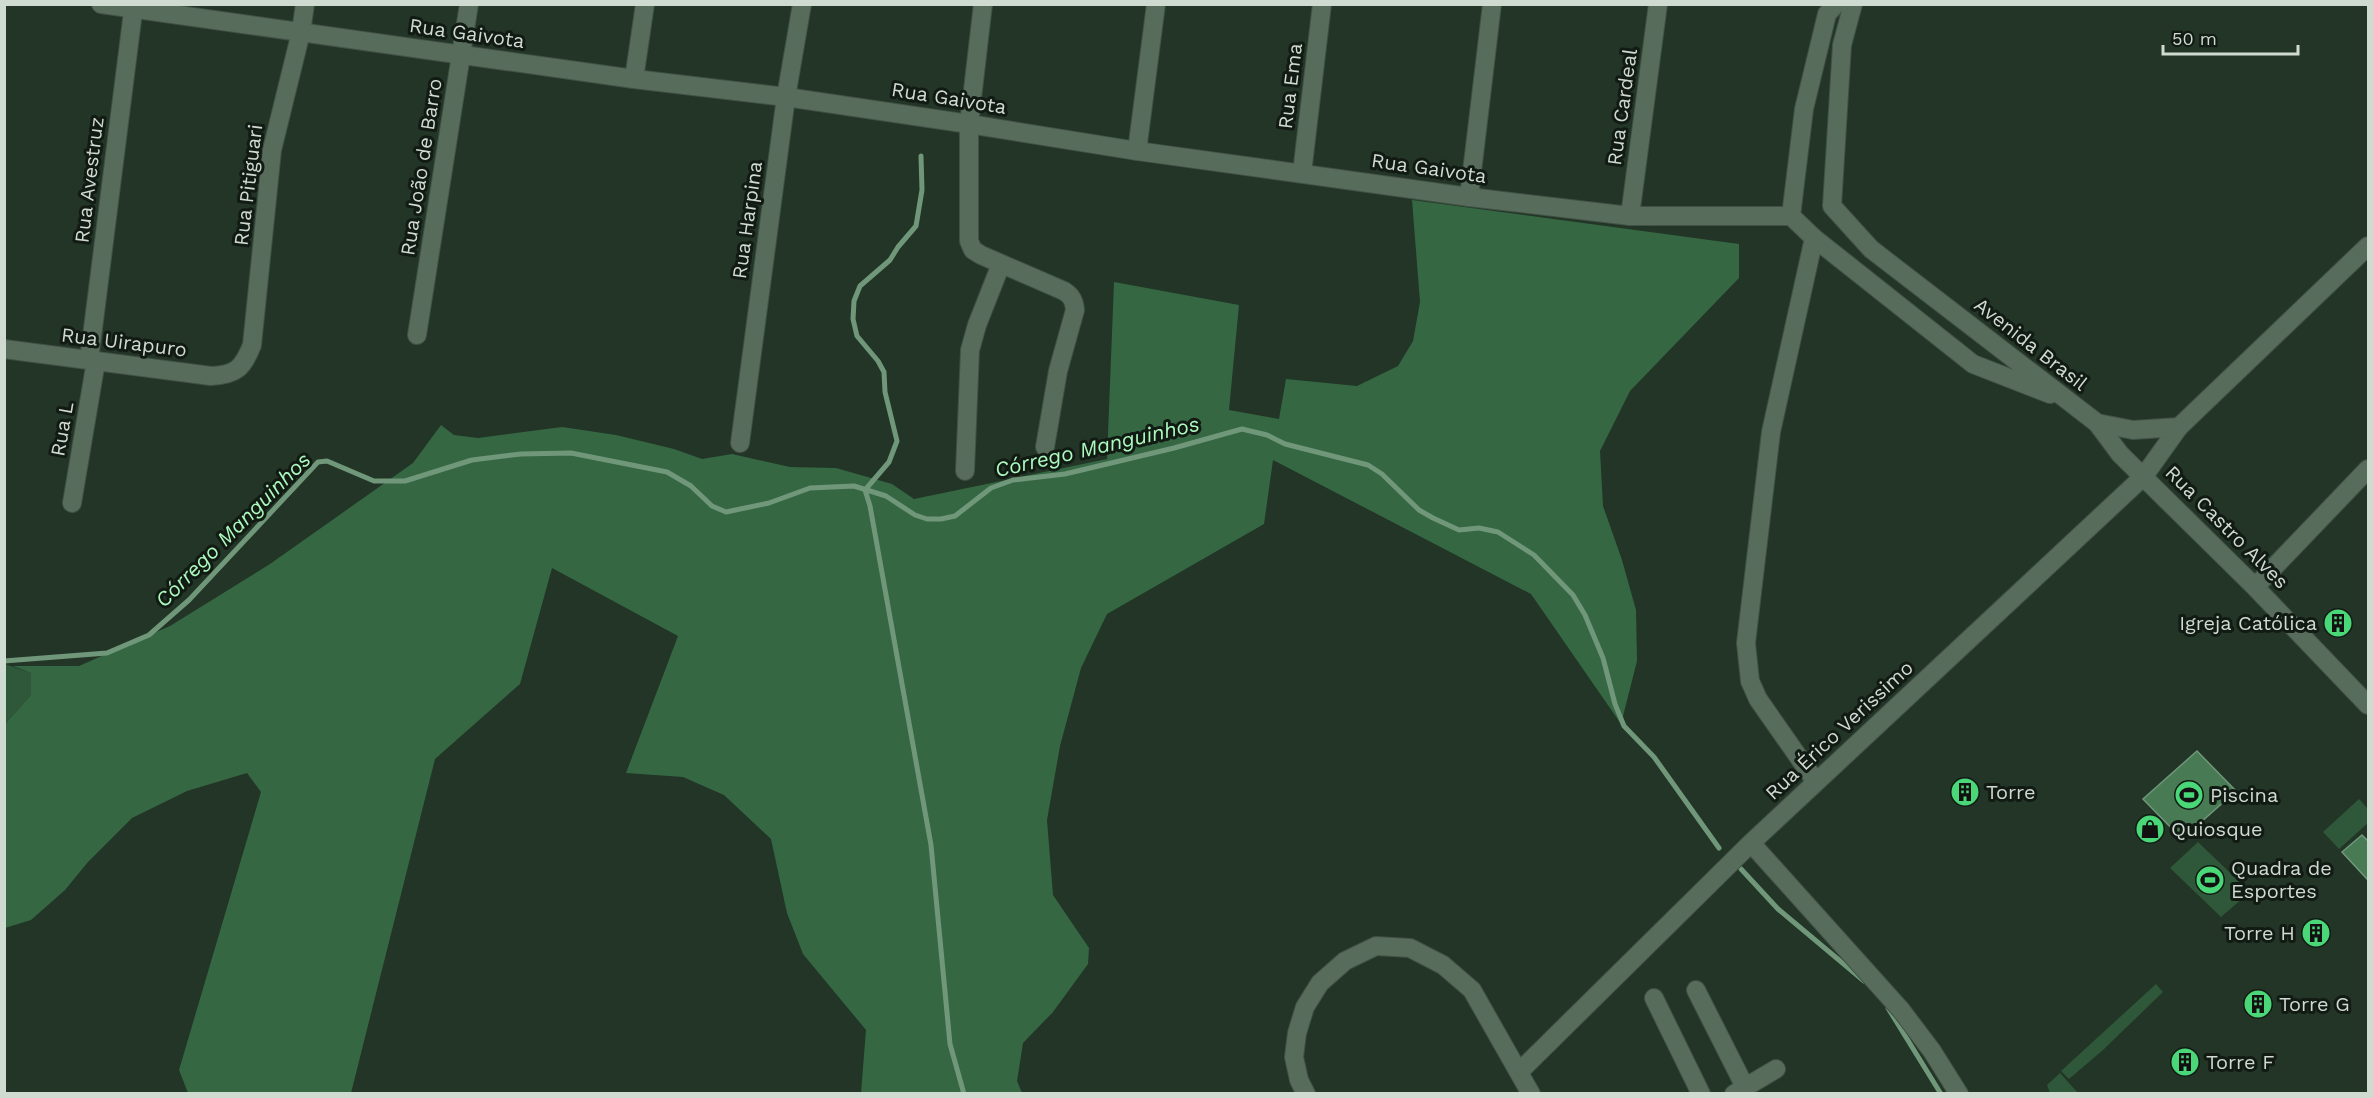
<svg xmlns="http://www.w3.org/2000/svg" width="2373" height="1098" font-family="'Work Sans',sans-serif">
<style>
.green{fill:#2f5739}
.forest{fill:#356743}
.water{fill:#487a54;stroke:#70977a;stroke-width:1.5}
.lines{fill:none;stroke-linecap:round;stroke-linejoin:round}
.stream{stroke:#70977a;stroke-width:5}
.street-casing{stroke:#415145;stroke-width:20}
.secondary-casing{stroke:#415145;stroke-width:20}
.street{stroke:#576c5b;stroke-width:18}
.secondary{stroke:#576c5b;stroke-width:18}
.labels{text-anchor:middle;stroke-width:6;stroke-linejoin:round;paint-order:stroke}
.street-label{font-size:20px;fill:#cfdad1;stroke:#121a14}
.poi-label{font-size:20px;fill:#cfdad1;stroke:#121a14;text-anchor:start}
.water-label{font-size:21px;font-style:italic;fill:#adfabe;stroke:#121a14}
</style>
<rect width="100%" height="100%" fill="#223526"/>
<!-- green -->
<path class="green" d="M5 664 31 673V695L5 724Z
M2359 799 2368 809V823L2339 849 2323 832Z
M2198 842 2250 892 2221 917 2170 868Z
M2156 984 2163 992 2103 1050 2069 1079 2061 1071Z
M2060 1073 2078 1093H2050L2047 1085Z"/>
<!-- forest -->
<path class="forest" d="M1412 200 1739 244V278L1630 391 1600 451 1603 506 1622 560 1636 610 1637 661 1621 724 1531 594 1273 460 1264 524 1107 614 1081 668 1060 746 1047 820 1053 895 1089 948 1088 964 1053 1012 1023 1043 1017 1081 1022 1093H861L866 1030 803 954 787 913 771 839 724 795 683 777 626 773 678 636 552 568 520 684 435 759 351 1093H188L179 1070 261 792 247 773 187 791 132 818 88 862 65 890 31 920 5 928V724L31 695V673L13 666H79L170 626 270 564 413 463 441 425 454 435 478 438 562 427 616 435 674 449 702 459 732 454 790 467 836 468 892 484 914 499 1107 459 1114 282 1239 305 1229 410 1279 419 1286 379 1357 386 1398 366 1413 341 1420 302Z"/>
<!-- water -->
<path class="water" d="M2197 751 2236 791 2182 839 2143 799Z
M2362 835 2368 841V880L2342 852Z"/>
<g class="lines">
<!-- stream -->
<path class="stream" d="M865 490 870 506 931 845 950 1044 964 1094
M865 490 889 462 897 441 885 392 884 372 878 361 857 336 853 319 854 301 860 286 890 260 898 247 916 226 922 190 921 156
M4 661 107 653 149 635 189 600 318 462 327 461 374 481H405L472 460 521 454 571 453 667 472 691 486 712 506 726 512 769 503 810 488 854 486 886 496 915 515 927 519H941L955 516 991 488 1013 480 1065 474 1174 448 1242 429 1267 435 1285 444 1368 465 1382 474 1419 510 1433 518 1459 530 1479 528 1498 532 1534 555 1573 595 1585 615 1603 658 1615 704 1624 726 1654 757 1719 848
M1741 869 1778 909 1864 981
M1888 1008 1941 1094"/>
<!-- street casing -->
<g class="street-casing">
<path id="street" d="M983 4 969 124V241L973 250 981 255 1064 291C1072 296 1074 301 1075 310L1058 371 1045 447
M634 79 645 4
M1137 151 1156 4
M1302 173 1322 4
M1469 197 1492 4
M1630 216 1658 4
M1814 238 1771 432 1746 643 1750 681 1758 699 1816 782
M417 335 469 4
M4 349 211 376C236 375 243 368 252 345L272 150 301 32 305 4
M89 360 134 4
M2097 423 2120 454 2255 587 2368 705
M740 443 786 97 802 4
M965 471 970 350 977 325 1001 264
M72 503 96 361
M2255 587 2368 469
M1751 843 1901 1010 1932 1051 1959 1094
M1696 990 1745 1087
M1654 998 1701 1094
M1519 1072 1751 843 2144 476 2179 427
M1306 1094 1299 1080 1294 1057 1297 1033 1305 1007 1320 983 1345 961 1376 946 1410 948 1443 965 1472 990 1531 1094
M1734 1094 1776 1069"/>
</g>
<!-- secondary casing -->
<g class="secondary-casing">
<path id="secondary" d="M101 4 634 79 786 97 969 124 1137 151 1469 197 1630 216H1791
M1836 4 1827 14 1804 109 1791 216 1814 238 1973 364 2050 394
M1853 4 1842 45 1832 206 1871 249 2097 423 2133 430 2179 427 2368 246"/>
</g>
<!-- street -->
<use href="#street" class="street"/>
<!-- secondary -->
<use href="#secondary" class="secondary"/>
</g>
<!-- icons -->
<defs>
<g id="building-disc" transform="scale(1.5)"><circle r="9.5" fill="#49d778" stroke="#121a14"/><path d="M-4-6H4V6H1V3H-1V6H-4ZM-2.5-4.3h1.7v1.8h-1.7ZM.8-4.3h1.7v1.8H.8ZM-2.5-1h1.7V.8h-1.7ZM.8-1h1.7V.8H.8Z" fill="#111"/></g>
<g id="stadium-disc" transform="scale(1.5)"><circle r="9.5" fill="#49d778" stroke="#121a14"/><path d="M0-5a6.5 5 0 1 0 0 10a6.5 5 0 1 0 0-10ZM-3.5-1.8h7v3.6h-7Z" fill="#111"/></g>
<g id="shop-disc" transform="scale(1.5)"><circle r="9.5" fill="#49d778" stroke="#121a14"/><path d="M-5-2.5h2.3a2.7 3.5 0 0 1 5.4 0H5L5.5 6h-11ZM-1.5-2.5h3a1.5 2.3 0 0 0-3 0Z" fill="#111"/></g>
</defs>
<g fill-rule="evenodd">
<use href="#building-disc" x="2338" y="623"/>
<use href="#building-disc" x="1965" y="792"/>
<use href="#stadium-disc" x="2189" y="795"/>
<use href="#shop-disc" x="2150" y="829"/>
<use href="#stadium-disc" x="2210" y="880"/>
<use href="#building-disc" x="2316" y="933"/>
<use href="#building-disc" x="2258" y="1004"/>
<use href="#building-disc" x="2185" y="1062"/>
</g>
<g class="labels">
<!-- street labels -->
<g class="street-label">
<text transform="translate(467 33) rotate(8)" y="7">Rua Gaivota</text>
<text transform="translate(1290 86) rotate(-83)" y="7">Rua Ema</text>
<text transform="translate(949 98) rotate(9)" y="7">Rua Gaivota</text>
<text transform="translate(1622 107) rotate(-82)" y="7">Rua Cardeal</text>
<text transform="translate(421 167) rotate(-81)" y="7">Rua João de Barro</text>
<text transform="translate(1429 168) rotate(8)" y="7">Rua Gaivota</text>
<text transform="translate(89 180) rotate(-83)" y="7">Rua Avestruz</text>
<text transform="translate(248 185) rotate(-83)" y="7">Rua Pitiguari</text>
<text transform="translate(747 220) rotate(-82)" y="7">Rua Harpina</text>
<text transform="translate(124 342) rotate(7)" y="7">Rua Uirapuro</text>
<text transform="translate(2031 344) rotate(38)" y="7">Avenida Brasil</text>
<text transform="translate(62 429) rotate(-80)" y="7">Rua L</text>
<text transform="translate(2227 527) rotate(45)" y="7">Rua Castro Alves</text>
<text transform="translate(1839 730) rotate(-43)" y="7">Rua Érico Verissimo</text>
</g>
<!-- poi labels -->
<g class="poi-label">
<text x="2317" y="630" text-anchor="end">Igreja Católica</text>
<text x="1986" y="799">Torre</text>
<text x="2210" y="802">Piscina</text>
<text x="2171" y="836">Quiosque</text>
<text x="2231" y="875">Quadra de<tspan x="2231" dy="23">Esportes</tspan></text>
<text x="2295" y="940" text-anchor="end">Torre H</text>
<text x="2279" y="1011">Torre G</text>
<text x="2206" y="1069">Torre F</text>
</g>
<!-- water labels -->
<g class="water-label">
<text transform="translate(1097 447) rotate(-13)" y="7">Córrego Manguinhos</text>
<text transform="translate(233 530) rotate(-45)" y="7">Córrego Manguinhos</text>
</g>
</g>
<!-- border -->
<rect width="2373" height="1098" fill="none" stroke="#cfdad1" stroke-width="12"/>
<!-- scale -->
<path d="M2163 45v9h135v-9" fill="none" stroke="#cfdad1" stroke-width="3"/>
<text x="2172" y="45" font-size="18" fill="#cfdad1" stroke="#121a14" stroke-width="4.5" paint-order="stroke">50 m</text>
</svg>
